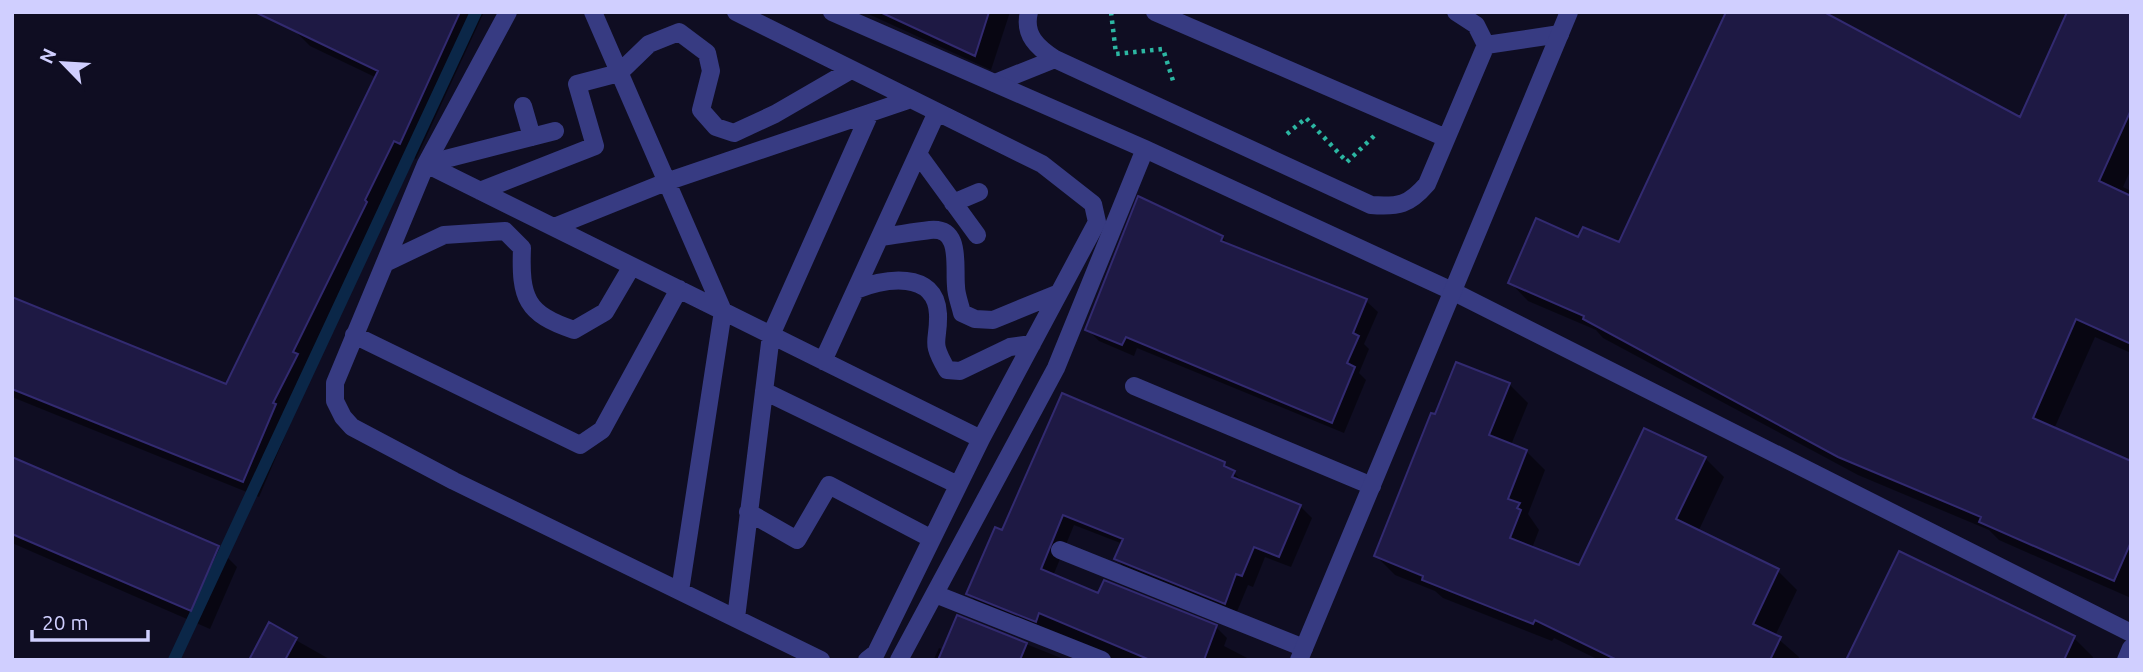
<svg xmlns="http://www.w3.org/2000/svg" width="2143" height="672" font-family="Ubuntu,sans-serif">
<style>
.shadow{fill:#0007}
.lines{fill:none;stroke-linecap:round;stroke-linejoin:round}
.stream{stroke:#0b2748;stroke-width:12}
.building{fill:#1e1944;stroke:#322a70;stroke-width:2}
.path{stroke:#2cb6a2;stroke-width:4.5;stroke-dasharray:3.5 5;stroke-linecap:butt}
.service{stroke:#373b82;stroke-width:18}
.minor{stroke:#373b82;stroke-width:18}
.tertiary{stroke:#373b82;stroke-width:18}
</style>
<rect width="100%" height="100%" fill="#0f0d22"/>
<!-- shadow -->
<path class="shadow" d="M303 12H484L416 159 410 156 309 368 313 372 289 420 291 422 259 497 12 397V299L226 386 377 78 310 46 294 30Z
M864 12H1010L991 70Z
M2131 14V169L2123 187 2131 191V353L2095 337 2054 429 2131 463V598L1999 540 1989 530 1858 475 1603 338 1596 330 1528 301 1510 282 1579 239 1619 244 2020 120Z
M1222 237 1232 248 1366 301 1378 312 1364 344 1369 349 1359 373 1366 380 1344 433 1137 348 1134 356 1099 341 1087 329Z
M1509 384 1528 403 1511 445 1526 451 1545 470 1528 514 1539 530 1532 548 1579 567 1705 458 1724 477 1698 532 1778 571 1797 590 1775 636 1799 657 1798 660H1599L1554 638 1552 641 1443 598 1435 591 1395 575 1376 556 1436 417Z
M12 459 218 548 237 567 210 629 12 543Z
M1224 463 1245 484 1300 506 1312 518 1291 567 1265 557 1253 587 1248 585 1236 614 1127 570 1116 559 1123 544 1074 525 1053 576 1099 595 1216 627 1227 638 1224 646 1251 660H1115L980 605 968 594 1003 532Z
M958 617 1066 660H930L934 659 939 648 944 650Z
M269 625 331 660H251Z
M2074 638 2093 657 2092 660H1848Z"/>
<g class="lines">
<!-- stream -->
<path class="stream" d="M174 660 476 12"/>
</g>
<!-- building -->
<path class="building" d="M255 12H460L400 144 394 141 365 200 367 202 293 352 298 354 273 403 276 404 243 482 12 389V297L226 384 378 71Z
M880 12H989L975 56Z
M1726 12H1824L2020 117 2067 12H2131V110L2099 181 2131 196V344L2076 319 2033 418 2131 461V542L2114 581 1979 522 1981 517 1838 457 1583 319 1584 316 1508 283 1536 218 1578 237 1583 227 1619 242Z
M1138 196 1223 236 1221 241 1367 299 1353 333 1359 336 1347 363 1355 367 1332 423 1126 337 1122 345 1085 330Z
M1456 362 1510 383 1489 435 1527 450 1508 499 1520 503 1517 508 1521 510 1510 538 1579 565 1644 428 1706 457 1676 519 1779 569 1753 624 1781 637 1770 660H1617L1535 620 1533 624 1422 580 1423 576 1374 556 1431 413 1435 414Z
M1062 393 1225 462 1224 466 1235 471 1232 477 1301 505 1279 557 1254 547 1242 576 1236 574 1225 604 1114 559 1123 539 1063 515 1041 569 1098 593 1104 580 1217 625 1204 660H1150L1039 613 1036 622 966 594 995 527 1002 530Z
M12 457 219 546 191 611 12 534Z
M1899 551 2075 636 2064 660H1846Z
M957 615 1027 643 1020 660H938Z
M269 622 297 638 285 660H249Z"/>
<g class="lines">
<!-- path -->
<path class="path" d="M1111 12 1116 54 1163 49 1174 84
M1287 134 1306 118 1347 162 1374 136"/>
<!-- service -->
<path class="service" d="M508 12 426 164 335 383V401L343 417 352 427 454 481 821 660
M593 12 723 311 680 591
M736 12 1042 164 1093 204 1097 222 981 439 876 653 867 660
M1029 12C1023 35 1038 48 1055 59L1371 205C1399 207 1409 205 1427 184L1486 45 1476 25 1456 12
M1155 12 1446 138
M1486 45 1560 34
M995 83 1055 59
M523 106 532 137
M918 154 977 235
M426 164 981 439
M426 164 555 131
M480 191 595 146 577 84 619 73 649 44 679 32 707 53 711 71 701 110 716 127 734 133 775 114 851 70
M953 203 979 192
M554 227 666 182 911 99
M880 237C896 235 913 232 930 230 962 227 954 265 956 286 956 295 960 304 962 313L975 319 993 320 1059 293
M385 263 444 235 505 231 522 248C520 298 526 314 574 330L605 312 632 266
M856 290C883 279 936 269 938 314 939 344 929 339 947 370L960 371 1010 347 1032 344
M354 335 580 445 602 430 679 289
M823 361 937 112
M764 391 958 485
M748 512 797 540 829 485 932 539
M736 618 771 335 870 113"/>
<!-- minor -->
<path class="minor" d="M832 12 1145 149 1452 291 2131 633
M1134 386 1372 486
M1060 550 1304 648
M935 594 1102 660
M899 660 1056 368 1145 149
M2126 660 2131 648"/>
<!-- tertiary -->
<path class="tertiary" d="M1299 660 1569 12"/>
</g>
<!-- border -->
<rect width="2143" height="672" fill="none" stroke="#d0cfff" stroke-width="28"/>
<!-- north arrow -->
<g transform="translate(63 63) rotate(295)" stroke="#0f0d22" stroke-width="5" paint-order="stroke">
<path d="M0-5L12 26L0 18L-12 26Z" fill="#d0cfff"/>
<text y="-10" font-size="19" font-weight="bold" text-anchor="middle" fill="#d0cfff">N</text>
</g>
<!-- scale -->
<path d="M32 630v10h116v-10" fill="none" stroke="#d0cfff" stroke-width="3.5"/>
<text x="42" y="630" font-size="21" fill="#d0cfff" stroke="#0f0d22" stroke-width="5" paint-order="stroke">20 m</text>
</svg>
